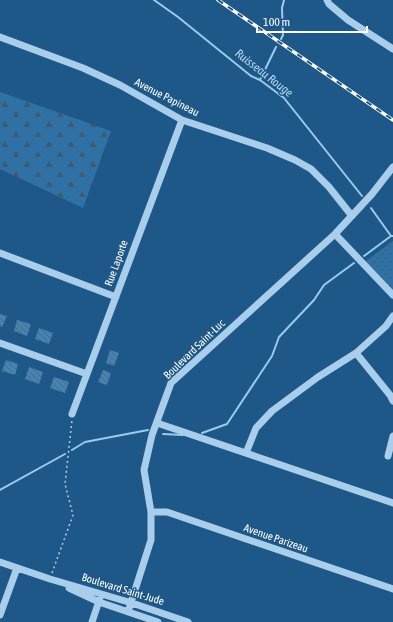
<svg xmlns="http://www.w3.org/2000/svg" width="393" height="622" font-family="'Asap Condensed',sans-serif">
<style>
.grass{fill:url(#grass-dots)}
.forest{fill:url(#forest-firs)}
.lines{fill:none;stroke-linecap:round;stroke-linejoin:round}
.stream{stroke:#9ccaec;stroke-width:2}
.building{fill:url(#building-back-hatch)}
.path{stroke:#a8ceeb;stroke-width:1.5;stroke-dasharray:2 3;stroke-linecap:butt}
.minor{stroke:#a8ceeb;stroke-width:7}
.rail-casing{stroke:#fff;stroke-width:3.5}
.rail{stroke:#1e5888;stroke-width:2;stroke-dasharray:6;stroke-linecap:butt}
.labels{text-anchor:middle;stroke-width:3;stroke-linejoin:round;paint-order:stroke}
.street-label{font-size:11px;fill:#fff;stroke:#1e5888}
.water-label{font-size:12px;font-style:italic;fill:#b4d7f2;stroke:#1e5888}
</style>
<defs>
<pattern id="grass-dots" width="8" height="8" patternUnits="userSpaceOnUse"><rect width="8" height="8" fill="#2f71a4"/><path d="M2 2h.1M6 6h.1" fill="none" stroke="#405b6f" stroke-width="1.8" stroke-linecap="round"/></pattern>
<pattern id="forest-firs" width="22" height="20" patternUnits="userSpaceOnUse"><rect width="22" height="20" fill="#2f71a4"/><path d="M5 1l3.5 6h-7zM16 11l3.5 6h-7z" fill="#405b6f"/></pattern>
<pattern id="building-back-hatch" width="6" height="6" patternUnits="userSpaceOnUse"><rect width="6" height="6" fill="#4782b0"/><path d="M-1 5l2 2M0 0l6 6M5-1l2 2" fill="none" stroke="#496a83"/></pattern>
</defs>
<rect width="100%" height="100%" fill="#1e5888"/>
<!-- grass -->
<path class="grass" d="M393 241V295L362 264Z"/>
<!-- forest -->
<path class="forest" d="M0 92 111 131 83 208 0 169Z"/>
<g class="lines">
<!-- stream -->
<path class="stream" d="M154 0 178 17 251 76 260 80 284 98 362 196
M281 39 283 35 282 8 284 0
M260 80 276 47
M371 208 391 236H393
M364 256 391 236
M202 433 227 424 272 356 279 337 314 300 324 285 354 263
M163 434 183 435
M72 450 85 442 148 430
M0 490 65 454"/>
</g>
<!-- building -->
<path class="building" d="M0 314 7 316 2 327 0 326Z
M17 320 31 324 27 336 14 331Z
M39 328 53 333 49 344 35 339Z
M110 350 119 353 114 366 106 363Z
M6 360 18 364 15 375 2 371Z
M29 367 43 372 39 384 25 379Z
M103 370 111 373 107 385 98 382Z
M54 377 69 382 65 393 50 388Z"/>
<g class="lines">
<!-- path -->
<path class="path" d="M52 573 73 515 65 484 72 420"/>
<!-- minor -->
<path class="minor" d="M327 0 329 4 348 20 393 49
M0 37 83 68 120 85 182 120 267 148 295 160 311 169 329 187 352 216
M335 234 393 295
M0 253 116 297
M0 343 87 374
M356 353 390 395 393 401
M72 414 182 120
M157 423 393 503
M246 453 256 428 272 411 318 377 356 353 386 326 393 316
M388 456 393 436
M151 512H167L393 589
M0 562 50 579 132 603 188 622
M69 588 99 602 158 622
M128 612 151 540V512L144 470 152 435 171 383 335 234 372 194 393 167
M0 615 17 568
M92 622 100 598"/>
<!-- rail casing -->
<g class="rail-casing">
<path id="rail" d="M218 0 393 120"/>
</g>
<!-- rail -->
<use href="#rail" class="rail"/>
</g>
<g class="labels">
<!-- street labels -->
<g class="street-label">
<text transform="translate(167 97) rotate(27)" y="4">Avenue Papineau</text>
<text transform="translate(116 263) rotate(-70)" y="4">Rue Laporte</text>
<text transform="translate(194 349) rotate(-44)" y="4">Boulevard Saint-Luc</text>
<text transform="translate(276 538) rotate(19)" y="4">Avenue Parizeau</text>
<text transform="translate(123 589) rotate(17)" y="4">Boulevard Saint-Jude</text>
</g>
<!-- water labels -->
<g class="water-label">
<text transform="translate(264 73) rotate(38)" y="4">Ruisseau Rouge</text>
</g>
</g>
<!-- scale -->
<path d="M257 26v6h110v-6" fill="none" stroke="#ffffff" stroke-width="2"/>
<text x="263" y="26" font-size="12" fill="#ffffff" stroke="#1e5888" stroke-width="3" paint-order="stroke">100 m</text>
</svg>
